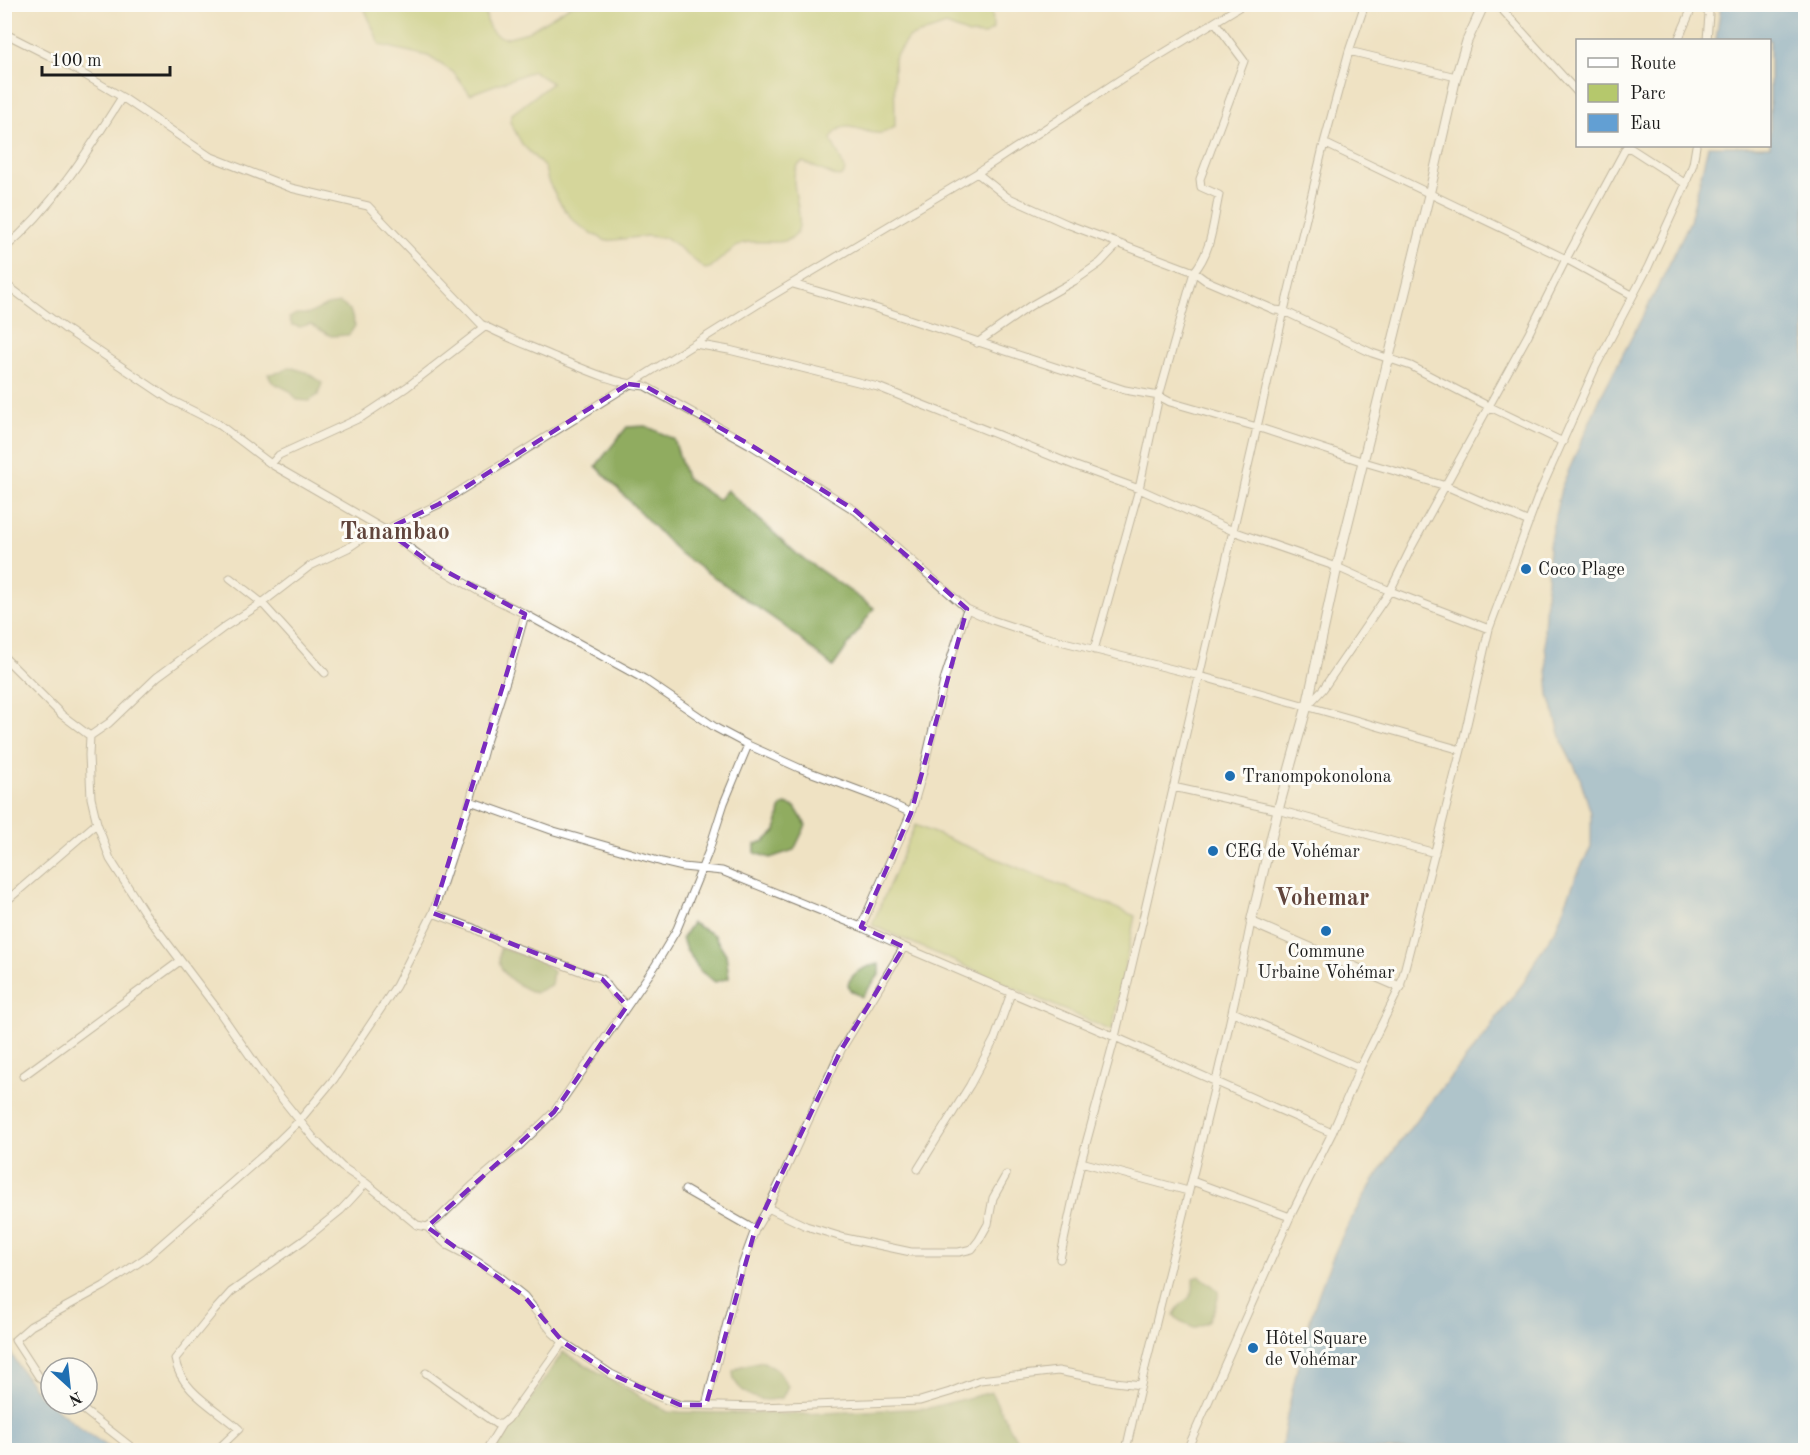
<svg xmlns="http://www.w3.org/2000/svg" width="1810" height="1455" font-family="'Old Standard TT',serif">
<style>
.green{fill:#b5c86c;stroke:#687244;stroke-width:1.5}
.forest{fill:#90ac60;stroke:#56643e;stroke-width:1.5}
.water{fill:#629fd3;stroke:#3f5e78;stroke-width:1.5}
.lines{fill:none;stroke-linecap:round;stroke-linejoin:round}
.minor-casing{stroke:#867f70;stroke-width:9}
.tertiary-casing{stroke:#867f70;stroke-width:11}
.minor{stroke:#fff;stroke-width:7}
.tertiary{stroke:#fff;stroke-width:9}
.marked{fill:none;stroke:#7b2cbf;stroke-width:4.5;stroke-dasharray:12 8;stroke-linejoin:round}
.poi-dot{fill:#1f6fb2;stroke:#fdfcf7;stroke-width:2}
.labels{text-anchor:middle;stroke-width:6;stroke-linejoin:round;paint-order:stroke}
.poi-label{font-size:18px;fill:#1c1c1c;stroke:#fdfcf7;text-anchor:start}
.district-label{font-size:24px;font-weight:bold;fill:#61453c;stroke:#fdfcf7}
</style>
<rect width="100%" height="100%" fill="#fdfcf7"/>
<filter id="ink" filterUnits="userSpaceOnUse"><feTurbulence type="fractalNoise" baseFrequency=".0167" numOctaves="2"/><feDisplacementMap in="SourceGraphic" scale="12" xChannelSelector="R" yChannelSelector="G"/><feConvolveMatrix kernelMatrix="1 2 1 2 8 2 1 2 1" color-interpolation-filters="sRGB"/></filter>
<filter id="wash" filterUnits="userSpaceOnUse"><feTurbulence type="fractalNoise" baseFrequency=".008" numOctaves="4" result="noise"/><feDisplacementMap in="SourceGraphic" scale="24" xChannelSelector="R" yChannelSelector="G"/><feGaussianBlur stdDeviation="1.35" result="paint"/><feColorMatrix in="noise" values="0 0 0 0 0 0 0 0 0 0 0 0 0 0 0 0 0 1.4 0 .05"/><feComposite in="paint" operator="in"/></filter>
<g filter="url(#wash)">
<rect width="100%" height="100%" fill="#efe2c3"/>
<!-- green -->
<path class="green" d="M571 5H992L993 29 984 35 969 34 946 25 908 38 894 58 895 127C891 129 886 132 881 133 864 136 844 114 831 139L845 169 844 174 840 177 835 176 803 162C781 171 807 215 797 232 787 249 760 238 744 243 735 245 718 262 710 268L705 269 667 238 647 236 606 241 584 229 572 219 560 203 548 181 545 168 522 144 510 122 512 114 552 83 533 71 470 94 453 72 428 56 380 45 363 5H491L486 11C486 25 490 35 505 38L528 32Z
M915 825 1135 916 1112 1031 872 925Z"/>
<!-- forest -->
<path class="forest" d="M340 303 350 310 355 326 349 335 331 336 310 324 300 327 292 325 289 318 296 314H309L327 305Z
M289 367 306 372 322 383 318 395 309 401 297 400 290 391 272 382 268 374 281 372Z
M646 426 674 439 686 478 718 500 727 490 797 554 874 608 833 667 783 625 679 553 596 466 627 427Z
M785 804 795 807 806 825 794 850 770 858 755 853V844L765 841 776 831 780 809Z
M692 923 714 935 726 954 729 978 715 982 699 970 693 959 686 950 682 938Z
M500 948 538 959 553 971 551 985 535 993C523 988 504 979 500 964 498 960 500 953 500 948Z
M879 964V975L862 997 850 990 848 984C853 971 866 966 879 964Z
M1200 1276 1219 1291 1216 1306 1208 1322 1194 1328 1180 1322 1174 1315C1183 1294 1195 1306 1193 1278Z
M563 1352 668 1412 804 1414 928 1408 991 1392 1022 1450H496Z
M762 1361 777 1370 788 1386 782 1398C777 1399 772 1400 767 1400 752 1400 732 1387 733 1371L741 1366Z"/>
<!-- water -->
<path class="water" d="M1721 5H1805V1450H1281C1293 1378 1310 1303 1342 1237 1378 1163 1435 1095 1487 1033L1492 1024 1524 982 1537 957 1555 931 1577 874 1591 847V813L1579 775 1563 744 1549 695 1544 630 1549 545 1561 488 1601 396 1661 281 1690 221 1708 146H1770V40H1716Z
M4 1341 21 1370 39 1395 83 1430 113 1450H5Z"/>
</g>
<g filter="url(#ink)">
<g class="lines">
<!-- minor casing -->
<g class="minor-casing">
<path id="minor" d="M1497 4 1578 93
M1701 4 1709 14 1707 40
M4 33 73 68 122 97 209 156 291 188 368 206 481 324C505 337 530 346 555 357 584 369 613 383 645 386L749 444 856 511 967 609 992 620 1040 636 1200 676 1461 750
M1678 40 1692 8 1695 4
M1349 51 1456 77
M1324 143 1566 259 1632 295
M1627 146 1686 184
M977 173 1007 197 1067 224 1194 272 1205 280 1275 310 1284 311 1372 353 1411 366 1488 406 1563 442
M4 249C53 207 88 151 122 97
M4 283 64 328 171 400 217 423 271 464 385 530 429 562 478 591 525 614 644 679 716 728 748 745 799 768 879 798 911 813
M793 284 875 308 1125 390 1159 396 1170 402 1257 427 1364 462 1446 486 1529 522
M977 343 1030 306 1074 281 1100 263 1118 244
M695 344 729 350 878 387 1076 466 1139 489 1233 531 1337 567 1390 591 1489 629
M271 464 279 455 362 417 407 387 486 326
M230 578 262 603 325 673
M1094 650 1139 489 1159 396 1194 272C1212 251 1213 222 1219 195L1201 187 1200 179 1244 61 1215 22
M4 657 62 715 90 736
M1307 706 1323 689 1390 591 1412 546 1528 335 1566 259 1627 146
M1173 787 1278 810 1435 853
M470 801 554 831 662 862 683 867 722 871 861 927 904 947 1115 1037 1332 1133
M4 903 97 823
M433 913 473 928 500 942 602 979 612 992 627 1006
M861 927 911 813 923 772 945 677 967 609
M1233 1012 1360 1068
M23 1076 180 961
M1081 1162 1188 1191
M918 1169 970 1085 995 1038 1011 993
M1192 1181 1290 1217
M685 1190 755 1230
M768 1208 806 1226 845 1238 911 1252H959L972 1249 979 1240 988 1224 993 1198 1006 1175
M427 1227 437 1220 472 1186 518 1147 554 1112 655 966 677 929 708 853 724 803 748 745
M1060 1259 1081 1162 1115 1037 1144 914 1284 311 1324 143 1349 51 1365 4
M426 1373 496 1424H502L508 1419 563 1342
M51 1385 39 1377 15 1340 31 1326 104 1286 147 1257 267 1152 299 1121 334 1079 396 986 433 913 470 801 486 742 507 678 525 614
M1141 1385 1115 1382 1058 1371 980 1380 950 1392 920 1401 760 1407 680 1405 654 1395 611 1374 563 1342 553 1333 524 1296 499 1276 470 1257 447 1245 427 1227 417 1225 366 1183 342 1167 316 1141 266 1079 218 1010 144 912 110 859 97 823 91 798 89 755 90 736 109 723 157 677 226 626 262 603 310 566 348 548 367 535 385 530 439 504 763 301 977 173 1121 79 1244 4
M76 1404 135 1450
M706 1405 741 1268 755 1230 768 1208 841 1050 904 947
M217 1450 239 1429C217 1409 180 1391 175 1359L214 1311 231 1292 304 1240 341 1210 366 1183
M486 1450 502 1424
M1126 1450C1165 1274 1216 1100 1251 922
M1187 1450 1290 1217 1332 1133 1360 1068 1400 987 1461 750 1489 629 1539 494 1596 366 1648 267 1684 188 1693 164 1696 146"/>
</g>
<!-- tertiary casing -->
<g class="tertiary-casing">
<path id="tertiary" d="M1400 987 1251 922 1278 810 1307 706 1337 567 1429 195 1456 77 1467 41 1484 4"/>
</g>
<!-- minor -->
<use href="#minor" class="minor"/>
<!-- tertiary -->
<use href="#tertiary" class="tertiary"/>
</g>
</g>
<!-- marked area -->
<path d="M0 0H1810V1455H0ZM628 384 645 386 749 444 856 511 967 609 911 813 861 927 904 947 841 1050 755 1230 706 1405H680L611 1374 563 1342 524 1296 427 1227 554 1112 627 1006 602 979 433 913 525 614 429 562 385 530 439 504Z" fill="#efe2c3" fill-opacity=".55" fill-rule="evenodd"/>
<path class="marked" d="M628 384 645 386 749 444 856 511 967 609 911 813 861 927 904 947 841 1050 755 1230 706 1405H680L611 1374 563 1342 524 1296 427 1227 554 1112 627 1006 602 979 433 913 525 614 429 562 385 530 439 504Z"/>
<!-- markers -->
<g class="poi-dot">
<circle cx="1526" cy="569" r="6"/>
<circle cx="1230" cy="776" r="6"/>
<circle cx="1213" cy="851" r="6"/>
<circle cx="1326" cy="931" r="6"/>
<circle cx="1253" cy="1348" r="6"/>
</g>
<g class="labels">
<!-- poi labels -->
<g class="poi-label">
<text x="1538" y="575">Coco Plage</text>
<text x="1242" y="782">Tranompokonolona</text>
<text x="1225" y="857">CEG de Vohémar</text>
<text x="1326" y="957" text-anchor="middle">Commune<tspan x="1326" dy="21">Urbaine Vohémar</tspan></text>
<text x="1265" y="1344">Hôtel Square<tspan x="1265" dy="21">de Vohémar</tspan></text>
</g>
<!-- district labels -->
<g class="district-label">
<text x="395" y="539">Tanambao</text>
<text x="1322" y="905">Vohemar</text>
</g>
</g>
<!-- margin -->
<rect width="1810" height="1455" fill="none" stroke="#fdfcf7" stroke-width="24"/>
<!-- legend -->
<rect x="1576" y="39" width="195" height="108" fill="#fdfcf7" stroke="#a3a29f" stroke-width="1.5"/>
<rect x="1588" y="58" width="30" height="9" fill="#ffffff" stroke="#a3a29f" stroke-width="1.5"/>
<text x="1630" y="69" font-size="18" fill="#1c1c1c">Route</text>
<rect x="1588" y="84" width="30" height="18" fill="#b5c86c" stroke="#a3a29f" stroke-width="1.5"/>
<text x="1630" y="99" font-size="18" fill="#1c1c1c">Parc</text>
<rect x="1588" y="114" width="30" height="18" fill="#629fd3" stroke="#a3a29f" stroke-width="1.5"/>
<text x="1630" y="129" font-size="18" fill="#1c1c1c">Eau</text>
<!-- north arrow -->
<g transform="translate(69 1386) rotate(153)"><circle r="28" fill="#fdfcf7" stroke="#a3a29f" stroke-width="1.5"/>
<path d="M0-4.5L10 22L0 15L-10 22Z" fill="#1f6fb2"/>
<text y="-9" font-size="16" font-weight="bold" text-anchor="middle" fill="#1c1c1c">N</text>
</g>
<!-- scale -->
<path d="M42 66v9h128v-9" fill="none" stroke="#1c1c1c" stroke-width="3"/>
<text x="51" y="66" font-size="18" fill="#1c1c1c" stroke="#fdfcf7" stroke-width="4.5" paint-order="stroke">100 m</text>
</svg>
